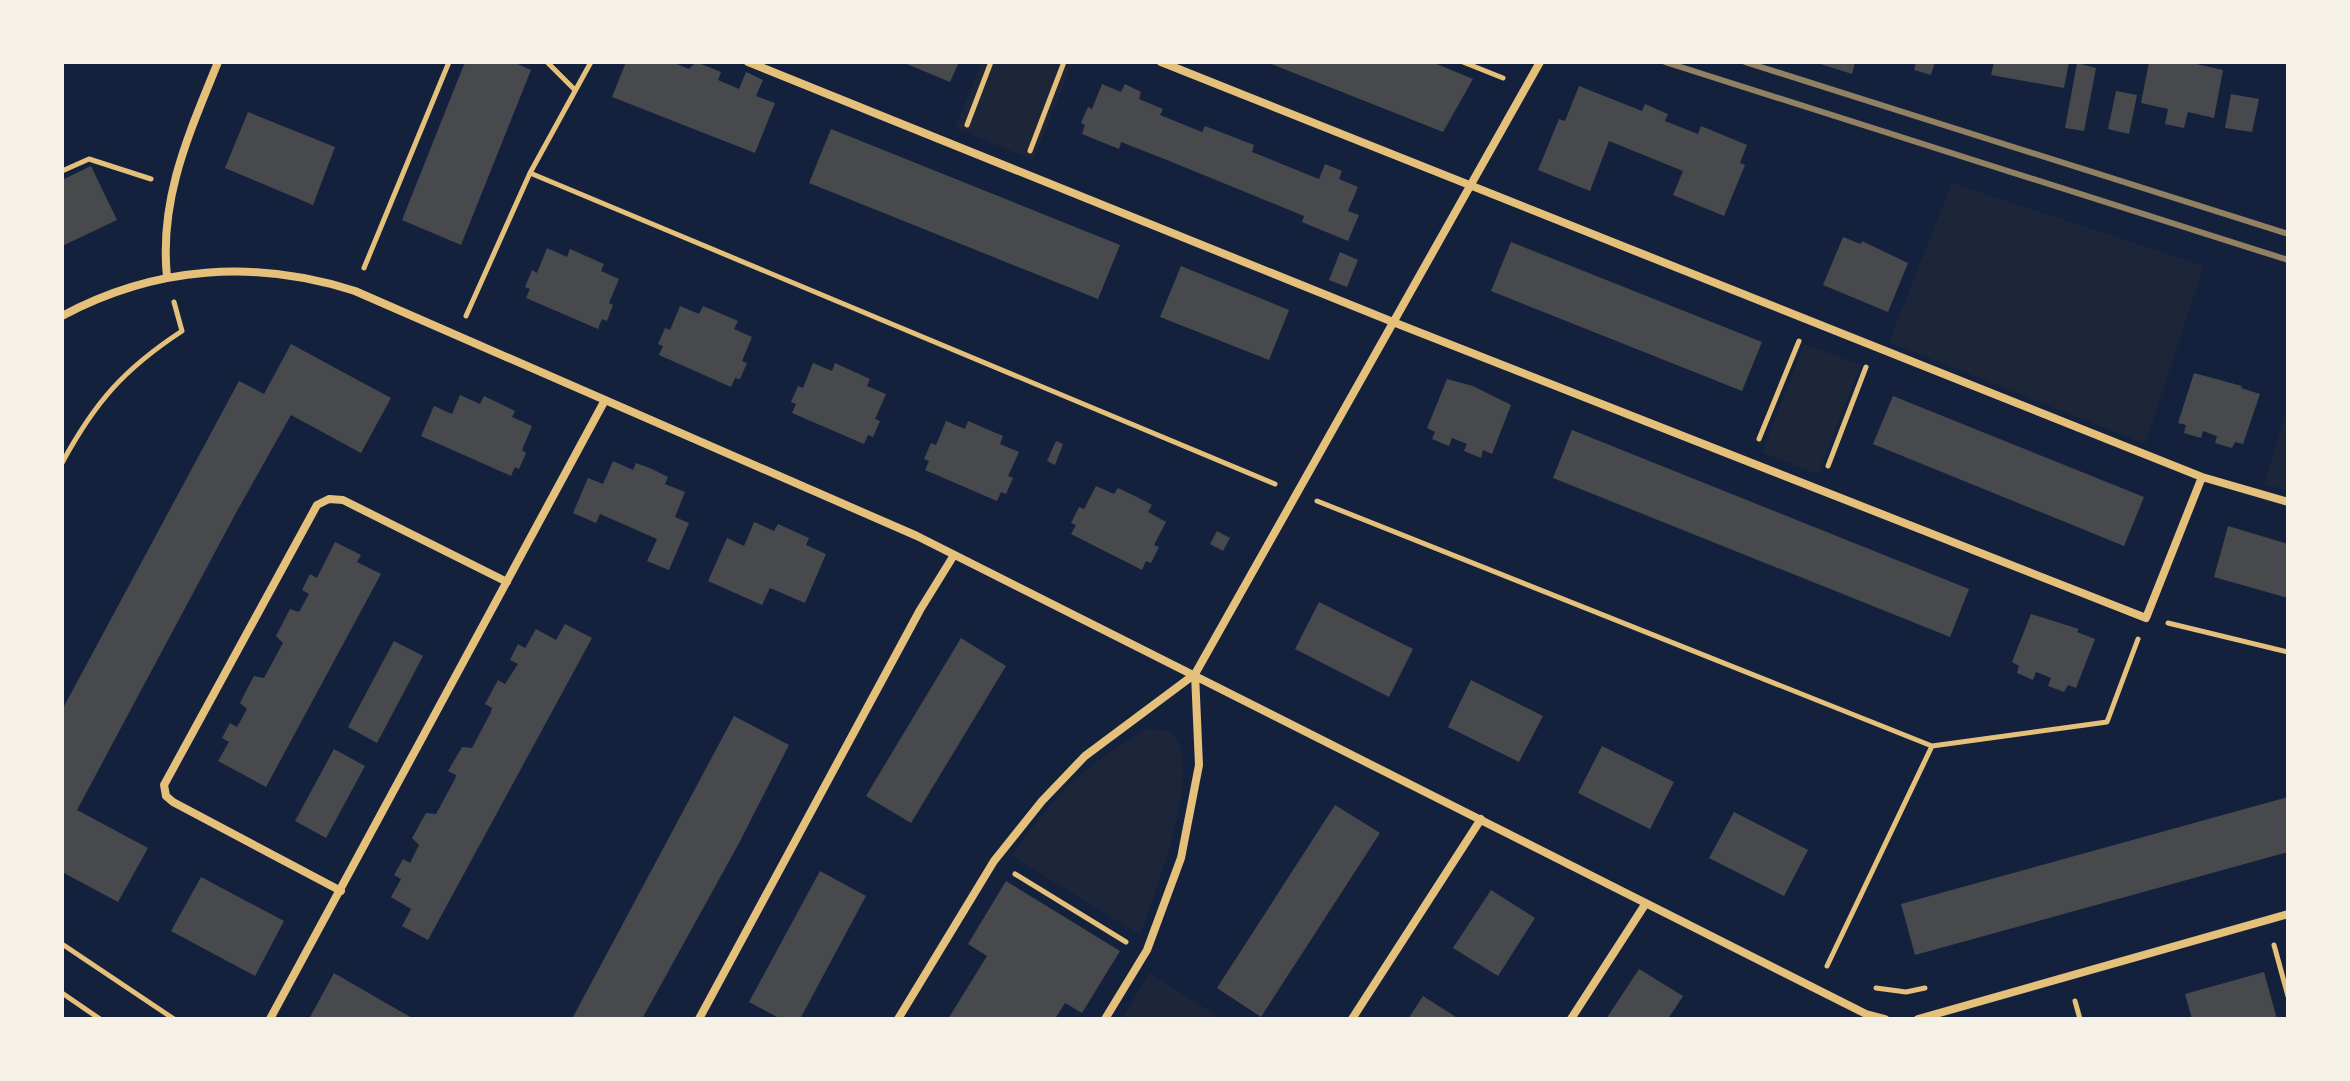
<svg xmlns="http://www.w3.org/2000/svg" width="2350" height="1081" font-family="'Alegreya Sans',sans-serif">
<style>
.green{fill:#1d2539}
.building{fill:#48494c}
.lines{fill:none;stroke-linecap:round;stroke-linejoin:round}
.path{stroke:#e5c07b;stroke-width:5}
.minor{stroke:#e5c07b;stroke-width:8}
.rail{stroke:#918062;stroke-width:6}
</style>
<rect width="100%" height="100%" fill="#14213d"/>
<!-- green -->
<path class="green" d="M982 62H1073L1033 160 955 128Z
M1952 183 2204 266 2145 444 1889 342Z
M1804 344 1861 365 1818 474 1762 453Z
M2288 405V491L2264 484Z
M1146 729C1158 729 1172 729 1178 742 1198 783 1155 894 1140 935L1012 856C1053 795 1083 767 1146 729Z
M1149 973 1222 1019H1122Z"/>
<!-- building -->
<path class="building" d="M465 62H513L531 70 461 245 402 220Z
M626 62H672L689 69 696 62 721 72 718 80 739 89 746 72 763 80 756 96 775 103 755 153 612 97Z
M902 62H959L950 82Z
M1266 62H1432L1473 79 1443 132Z
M1814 62H1855L1852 74Z
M1916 62H1935L1931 75 1914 70Z
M1994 62H2069L2064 88 1991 75Z
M2149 62H2187L2223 70 2214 118 2188 112 2184 128 2165 124 2168 109 2141 103Z
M2077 63 2096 68 2084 131 2065 128Z
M1102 84 1121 92 1125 84 1141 92 1139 99 1163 109 1160 115 1202 132 1205 126 1254 145 1252 152 1319 179 1325 164 1342 171 1339 179 1358 187 1348 211 1359 215 1348 241 1302 222 1304 216 1167 160 1121 142 1119 149 1082 134 1085 125 1081 123 1088 107 1092 109Z
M1579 86 1642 111 1645 104 1668 114 1665 121 1698 134 1701 126 1747 145 1740 163 1745 165 1724 216 1673 195 1683 171 1609 141 1590 191 1538 170 1559 119 1565 121Z
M2116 91 2137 95 2129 134 2108 129Z
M2231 94 2259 99 2252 132 2225 128Z
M248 112 335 147 313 205 225 168Z
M831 129 1120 245 1098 299 809 183Z
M91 166 117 220 62 246V180Z
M1843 237 1861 244 1862 241 1908 263 1888 312 1823 285Z
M1511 242 1762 342 1742 391 1491 291Z
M547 248 567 257 570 249 604 264 601 271 619 279 609 303 613 305 607 321 602 319 598 329 526 298 530 289 525 287 532 270 537 273Z
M1340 252 1358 260 1347 287 1329 280Z
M1181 266 1289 310 1269 360 1160 317Z
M680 306 699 314 703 306 738 321 734 329 752 337 742 361 747 363 740 379 735 378 731 387 659 355 663 346 658 344 665 328 670 330Z
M291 344 391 398 361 453 291 415 237 511 77 810 148 848 118 902 62 872V710L239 381 264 394Z
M813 363 832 371 835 363 870 379 867 386 886 394 875 419 880 421 873 437 868 435 864 444 792 413 796 404 791 402 798 386 803 388Z
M2194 373 2242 386 2241 388 2260 394 2243 444 2235 442 2232 448 2215 443 2217 436 2203 431 2201 438 2184 433 2186 425 2178 423Z
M1447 379 1473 386 1511 405 1492 454 1483 450 1481 458 1464 451 1467 444 1452 438 1449 446 1432 439 1435 432 1427 428Z
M460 395 480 404 484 396 515 411 512 417 532 426 522 450 526 453 519 469 515 467 511 476 421 436 434 406 452 414Z
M1893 396 2144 497 2124 546 1873 444Z
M946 421 965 429 968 421 1003 436 1000 444 1019 452 1008 476 1013 478 1006 494 1001 492 997 501 925 470 929 461 924 459 931 443 936 445Z
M1572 430 1969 589 1950 637 1553 478Z
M1056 441 1063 444 1055 465 1047 461Z
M613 461 633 470 636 463 652 469 668 477 665 484 685 492 675 517 689 523 669 570 647 561 657 539 600 514 596 523 573 513 588 478 603 484Z
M1096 486 1114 494 1118 488 1135 496 1152 505 1148 512 1166 522 1154 545 1159 547 1151 563 1146 561 1142 570 1071 534 1076 525 1071 523 1079 507 1084 509Z
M754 522 774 531 778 524 809 538 806 545 826 554 805 603 770 588 762 605 708 581 727 538 744 546Z
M2228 526 2288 544V598L2214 577Z
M1217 531 1230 538 1223 551 1210 544Z
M335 542 361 555 357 562 381 574 266 787 218 761 229 742 222 738 230 723 237 727 247 709 240 703 247 689 254 676 264 678 283 643 276 636 290 609 299 612 309 594 302 590 310 574 317 578Z
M1319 602 1413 649 1389 697 1295 649Z
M2031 614 2079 629 2077 632 2095 639 2076 688 2068 685 2064 692 2048 686 2051 678 2044 675 2036 672 2033 680 2017 673 2019 666 2012 662Z
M565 624 592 638 428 940 402 926 411 909 391 897 401 879 394 875 403 859 410 863 419 845 412 838 426 813 436 814 455 779 456 775 448 771 462 747 472 748 491 712 492 708 485 704 498 680 505 684 518 664 510 660 518 644 525 648 536 629 556 640Z
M961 638 1006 666 911 823 866 796Z
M394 641 423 656 377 743 348 727Z
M1471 680 1543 716 1519 762 1448 727Z
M734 716 789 745 738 845 642 1019H576L573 1017Z
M1602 746 1674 782 1650 829 1578 793Z
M334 749 365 766 326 838 295 821Z
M2288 797V852L1915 955 1901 904Z
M1335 805 1380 833 1261 1017 1217 988Z
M1734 812 1808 850 1784 896 1709 858Z
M820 871 866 896 800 1019H781L749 1002Z
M201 877 284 921 255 976 171 931Z
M1006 881 1120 951 1082 1013 1065 1003 1055 1019H948L987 956 968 944Z
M1491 890 1535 918 1498 976 1453 948Z
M1639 969 1683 996 1668 1019H1606Z
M2264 972 2277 1019H2192L2185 994Z
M334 973 384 1002 414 1019H309Z
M1423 996 1459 1019H1408Z"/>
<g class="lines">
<!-- path -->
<path class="path" d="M547 62 575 90
M1463 62 1503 78
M967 125 991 62
M1030 151 1064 62
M62 171 89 159 151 179
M530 173 1275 484
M364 268 449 62
M466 316 530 173 591 62
M1759 439 1799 341
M62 463C95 402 124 369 182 331L174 302
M1828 466 1866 367
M1317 501 1932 746 2107 722 2138 639
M2168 623 2288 652
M1015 874 1126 942
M62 944 174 1019
M2274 945 2288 996
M1827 966 1932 746
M1876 988 1906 992 1925 988
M62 993 100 1019
M2075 1001 2080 1019"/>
<!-- minor -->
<path class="minor" d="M748 62 1393 322 2146 618 2202 477
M1161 62 2202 477 2288 502
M167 277C159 198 189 134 218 62
M62 316C155 266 255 259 355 291L917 536 1866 1014 1885 1019
M341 891 173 802 166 796 164 785 317 505 329 499 343 500 507 582
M270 1019 605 400
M699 1019 920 610 954 555
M898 1019 994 861 1042 801 1085 756 1195 674 1540 62
M1105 1019 1147 950 1181 858 1199 765 1195 674
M1352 1019 1481 819
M1571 1019 1646 903
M1918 1019 2288 914"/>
<!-- rail -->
<path class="rail" d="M1665 62 2288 260
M1745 62 2288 234"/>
</g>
<!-- border -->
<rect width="2350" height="1081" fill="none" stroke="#f6f1e7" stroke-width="128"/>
</svg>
